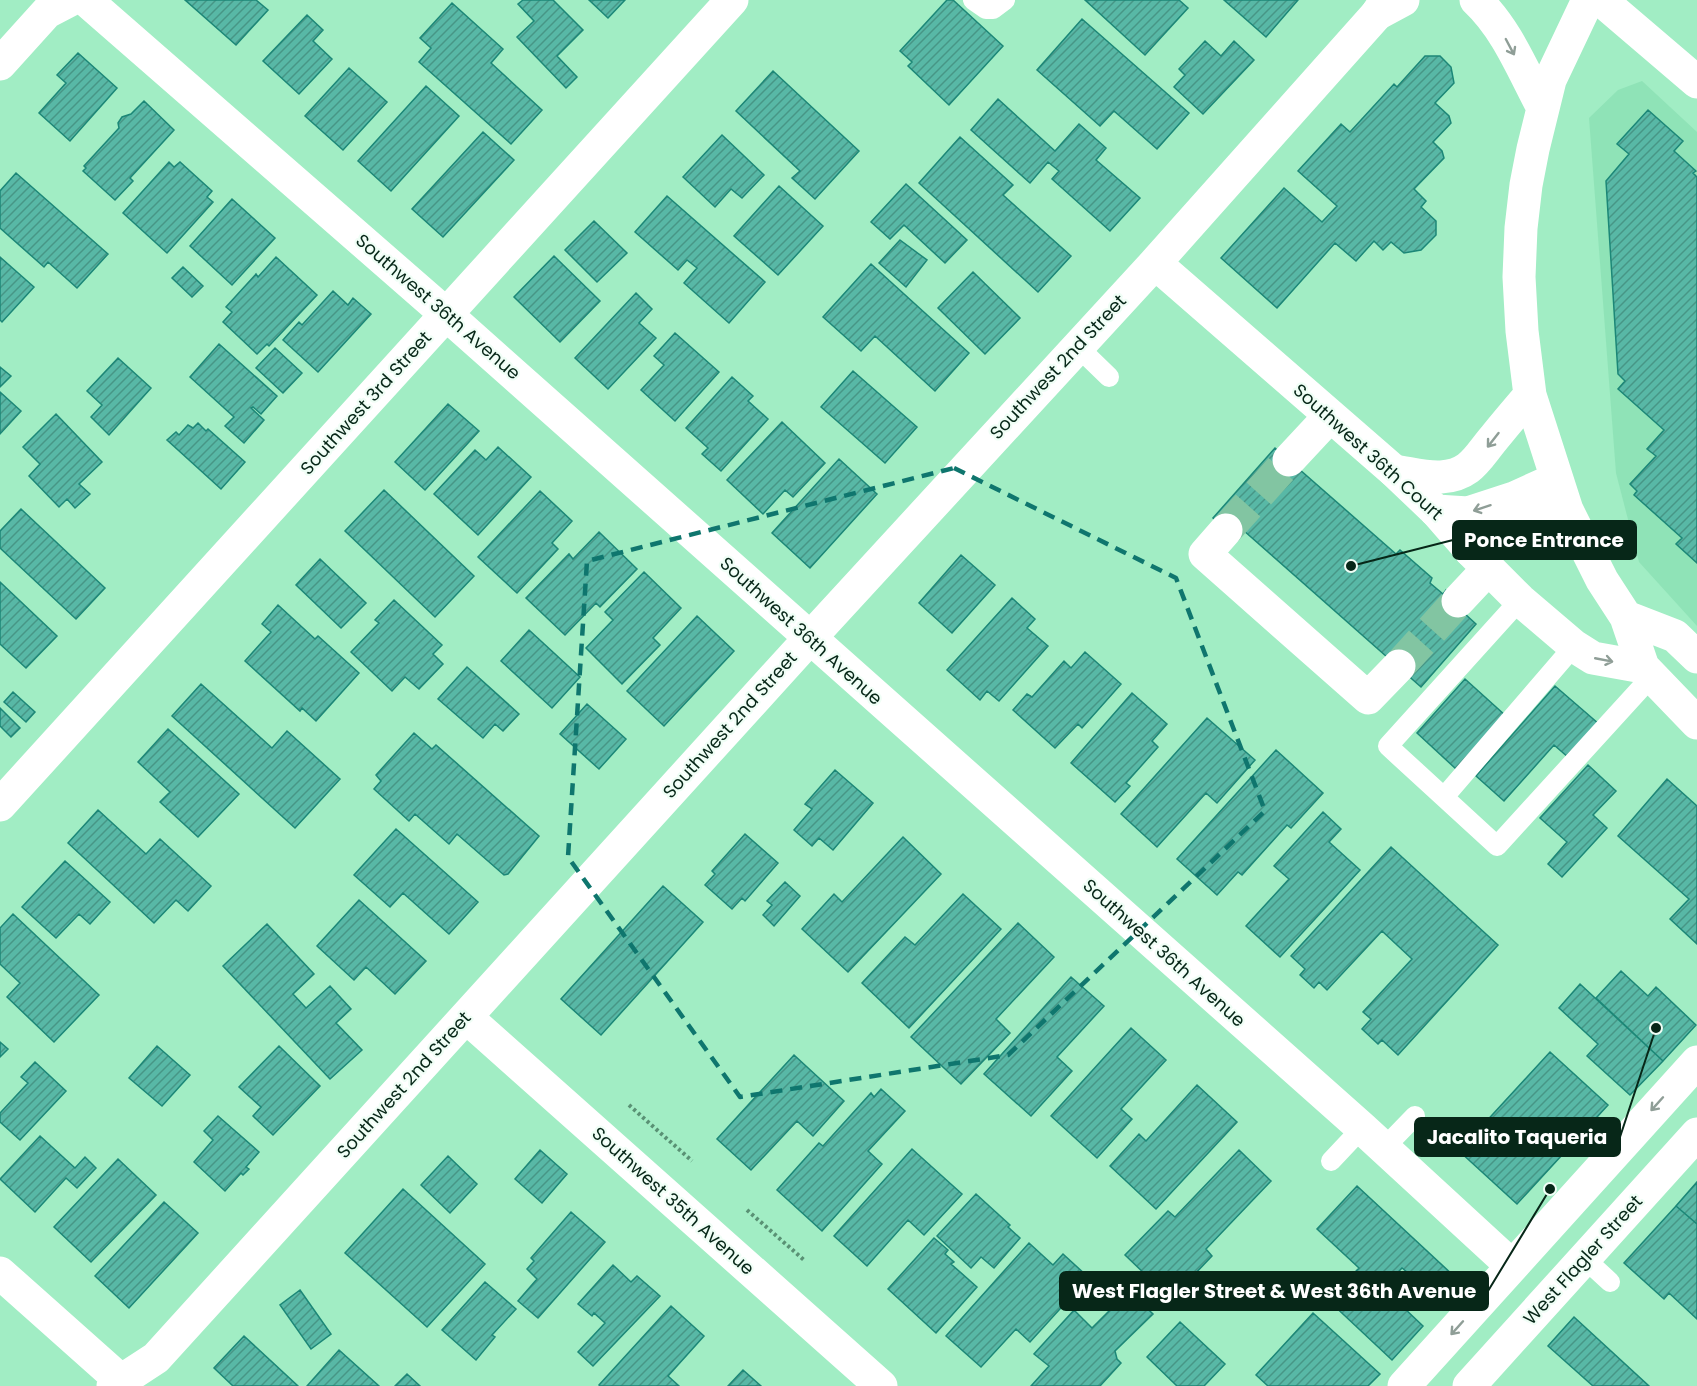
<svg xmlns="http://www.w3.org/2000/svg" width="1697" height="1386" font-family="Poppins,sans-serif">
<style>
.built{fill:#8fe3b7}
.building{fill:url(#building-hatch);stroke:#1c8777;stroke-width:1.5}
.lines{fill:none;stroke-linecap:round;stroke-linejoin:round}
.minor-tunnel{stroke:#82c5a2;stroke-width:33;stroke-dasharray:33 16;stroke-linecap:butt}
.path{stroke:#599174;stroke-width:4;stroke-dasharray:3 3;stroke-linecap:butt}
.service{stroke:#fff;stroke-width:20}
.minor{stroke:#fff;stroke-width:33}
.tertiary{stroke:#fff;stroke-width:33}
.secondary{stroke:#fff;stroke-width:33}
.oneway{stroke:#8f9e97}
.marked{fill:none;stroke:#0f766e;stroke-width:4.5;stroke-dasharray:12 8;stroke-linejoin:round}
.labels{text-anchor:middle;stroke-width:4.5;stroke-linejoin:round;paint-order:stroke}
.street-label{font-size:18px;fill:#072718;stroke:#f0fef6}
.leader{fill:none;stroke:#072718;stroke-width:2}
.callout-dot{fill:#072718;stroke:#f0fef6;stroke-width:2}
.callout{fill:#072718;stroke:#072718;stroke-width:2}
.callout-label{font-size:20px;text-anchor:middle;font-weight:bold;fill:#fff}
</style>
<defs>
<pattern id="building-hatch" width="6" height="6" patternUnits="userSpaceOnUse" patternTransform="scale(1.5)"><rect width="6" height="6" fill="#58b8a6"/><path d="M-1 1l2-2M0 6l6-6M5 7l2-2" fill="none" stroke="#479686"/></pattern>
</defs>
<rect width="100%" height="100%" fill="#a1edc4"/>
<!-- built -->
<path class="built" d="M1642 81 1697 132V626L1639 562 1616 473 1589 118 1618 90Z"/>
<!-- building -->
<path class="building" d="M185 0H256L268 10 236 45Z
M523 0H553L583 30 557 56 577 77 566 88 517 37 534 21 518 4Z
M589 0H625L608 18Z
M947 0H953L1003 46 949 105 908 66 912 62 900 51Z
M1085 0H1179L1188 8 1145 55Z
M1224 0H1298L1266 37Z
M452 3 503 49 491 63 542 110 511 144 419 62 431 48 420 38Z
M307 15 323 30 313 41 332 59 299 94 263 61Z
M1082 19 1189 113 1157 149 1114 111 1100 126 1037 70Z
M1205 41 1221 56 1234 41 1254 60 1203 114 1174 87 1185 75 1179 69Z
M78 53 117 88 70 141 39 113 66 83 57 75Z
M1425 56H1440L1451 67 1454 83 1435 103 1449 116 1451 123 1433 142 1442 151 1444 158 1414 189 1426 201 1421 207 1436 221V235L1421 250 1404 253 1391 242 1383 250 1374 241 1356 261 1335 243 1277 308 1221 258 1284 188 1322 222 1337 206 1298 171 1341 124 1350 132 1394 84 1397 87Z
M349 68 387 102 343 150 305 116Z
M773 71 859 151 815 199 792 178 800 171 736 111Z
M426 86 459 116 391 191 358 161Z
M998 99 1055 151 1079 124 1106 148 1096 160 1140 198 1110 231 1052 179 1059 171 1048 162 1030 183 971 130Z
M144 101 174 130 130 178 133 181 115 200 83 171 86 168 84 166 119 128 118 123 122 117 131 114Z
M1648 110 1683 141 1674 151 1696 171 1693 173 1697 177V563L1676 544 1682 538 1634 495 1637 491 1630 484 1656 456 1647 449 1664 430 1618 389 1625 381 1618 374 1606 181 1629 154 1617 144Z
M483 132 514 160 443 237 412 209Z
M722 135 764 175 742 198 731 189 715 207 683 177Z
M960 137 1013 185 1003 195 1071 256 1038 292 919 183Z
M169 162 174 167 180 162 212 191 207 197 213 202 167 253 123 213Z
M16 173 108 254 77 288 48 262 44 267 0 228V191Z
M906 184 967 240 945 263 904 225 890 239 871 222Z
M779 186 823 226 778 275 734 236Z
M667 196 765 282 729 323 684 283 697 268 687 260 678 270 635 232Z
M232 199 275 238 232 285 190 246Z
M594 221 627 253 597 282 565 250Z
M900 240 927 260 906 287 879 263Z
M554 256 600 301 560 342 514 297Z
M0 257 34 287 2 322 0 320Z
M276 257 317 295 269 346 267 344 257 354 223 322 232 312 226 307 256 274 258 277Z
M871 264 969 353 935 391 875 336 861 351 823 317Z
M183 267 203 286 192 297 172 278Z
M973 272 1020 318 985 354 938 308Z
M333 291 348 305 353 298 371 314 318 372 283 340 299 322 302 325Z
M636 293 652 309 639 323 656 338 608 389 575 358Z
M675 333 719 372 675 421 641 390 664 365 654 356Z
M219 344 277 396 261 414 253 407 251 408 264 420 244 443 225 426 234 417 190 377Z
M275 348 302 373 283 393 256 368Z
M118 358 151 388 109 435 91 417 102 405 87 391Z
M0 367 11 376 0 387Z
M853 371 917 427 885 463 821 407Z
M732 377 753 396 748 401 768 419 721 471 702 454 708 448 686 428Z
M0 392 21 411 0 434Z
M448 404 479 431 425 490 395 462Z
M56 414 102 462 79 484 90 494 75 508 67 499 59 507 29 476 40 464 23 447Z
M782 422 825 463 793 497 785 490 763 514 727 480Z
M198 423 206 431 208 429 245 462 221 489 167 440 176 432 179 435 188 425 193 428Z
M498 447 531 477 478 535 434 494 475 450 486 460Z
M1275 448 1396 554 1400 550 1432 578 1430 583 1443 594 1446 590 1464 613 1476 624 1421 687 1243 530 1235 538 1213 518Z
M839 459 877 494 810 568 772 533Z
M384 490 474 576 435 617 345 531Z
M540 491 572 521 552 543 558 549 517 593 478 557Z
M21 509 105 588 76 619 0 548V531Z
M599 532 637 569 600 607 596 603 565 635 526 598 569 554 573 559Z
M961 555 995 585 952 633 919 603Z
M320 559 366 603 341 628 296 585Z
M644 572 681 608 653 638 660 645 622 684 586 648 613 620 605 612Z
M0 582 57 636 26 668 0 644Z
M1012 598 1035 619 1027 628 1048 646 999 701 987 691 980 700 947 670Z
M394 600 442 645 433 654 443 664 419 689 405 677 392 691 351 652 379 623 375 620Z
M278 605 315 639 318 636 359 673 316 721 302 708 300 711 245 661 271 632 262 624Z
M697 616 734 651 664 726 627 691Z
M529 630 580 677 552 708 501 661Z
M1085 652 1121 684 1082 728 1078 724 1055 748 1013 710 1027 694 1032 697 1064 661 1071 668Z
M467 667 519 714 503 731 495 724 483 738 438 699Z
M1465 679 1506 716 1456 769 1417 733Z
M201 684 272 748 287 731 340 779 295 828 172 716Z
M1555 686 1599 724 1569 758 1554 745 1504 801 1476 776Z
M13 692 35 712 26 722 4 702Z
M1132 693 1167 724 1152 741 1158 747 1126 783 1130 786 1115 802 1071 763Z
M587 704 626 739 599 769 560 734Z
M0 708 20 728 11 737 0 726Z
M1207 718 1255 760 1217 803 1206 793 1157 847 1121 814Z
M168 729 239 794 198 837 160 802 170 792 138 762Z
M414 733 432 749 436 745 539 836 508 874 504 875 457 834 449 844 415 814 409 821 374 789 381 781 376 775Z
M1276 750 1323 793 1291 828 1287 825 1242 875 1238 872 1217 895 1177 859Z
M1588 765 1616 791 1593 815 1607 828 1562 877 1548 864 1567 842 1540 818Z
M835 770 873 803 833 850 819 838 812 846 794 830 812 809 805 804Z
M1667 779 1697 806V944L1670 919 1689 899 1618 836Z
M98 810 146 854 160 839 211 886 188 911 176 900 154 923 68 843Z
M1323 812 1341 829 1329 842 1360 870 1280 957 1246 926 1289 879 1274 866Z
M396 829 478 902 449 934 403 893 390 907 354 875Z
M745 834 778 863 745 901 742 898 732 909 705 885 715 874 712 871Z
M903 837 941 874 848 972 802 929 834 894 842 902Z
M1391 847 1498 945 1398 1055 1382 1040 1378 1044 1362 1029 1371 1019 1363 1012 1412 959 1382 931 1327 990 1319 982 1314 988 1300 975 1305 969 1291 956Z
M65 861 110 902 90 924 79 914 56 938 22 907Z
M785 882 800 896 774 926 763 915 772 905 767 901Z
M663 886 703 922 601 1035 561 999Z
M963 894 1001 929 909 1028 862 983 905 937 915 945Z
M359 900 426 961 395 994 366 967 354 980 317 946Z
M13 914 99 995 54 1042 7 997 20 983 0 964V928Z
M1018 923 1054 957 996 1019 1010 1033 961 1084 911 1037Z
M267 924 314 974 293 994 306 1008 330 986 351 1009 336 1023 362 1050 330 1079 223 966Z
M1621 971 1648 996 1656 987 1696 1025 1663 1061 1596 998Z
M1071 977 1104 1006 1057 1057 1072 1071 1031 1116 984 1074Z
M1580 984 1663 1061 1630 1095 1587 1056 1598 1044 1559 1008Z
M1131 1028 1166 1060 1121 1109 1132 1119 1097 1158 1051 1116Z
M0 1042 8 1049 0 1057Z
M157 1046 190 1075 162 1106 129 1078Z
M279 1046 320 1086 273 1135 253 1116 261 1107 239 1087Z
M1550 1052 1608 1105 1517 1204 1459 1151Z
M794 1055 844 1101 813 1136 797 1121 751 1170 717 1139Z
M35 1062 66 1091 20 1140 0 1122V1113L28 1083 21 1077Z
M1197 1085 1237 1122 1156 1209 1110 1166 1139 1134 1146 1141Z
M881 1089 905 1111 868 1151 882 1164 822 1231 777 1190 819 1143 823 1146 871 1093 874 1097Z
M218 1116 259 1152 246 1167 249 1169 243 1175 241 1173 225 1191 194 1162 213 1140 204 1131Z
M40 1136 75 1168 85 1157 96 1168 77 1188 66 1178 35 1212 0 1179Z
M912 1149 962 1194 924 1235 908 1220 867 1266 834 1236Z
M540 1150 567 1174 542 1203 515 1179Z
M1239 1150 1271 1181 1206 1249 1212 1256 1171 1299 1125 1255 1168 1211 1175 1217Z
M448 1156 477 1184 450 1213 421 1185Z
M118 1159 156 1195 91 1262 54 1227Z
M1697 1182V1224L1676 1206Z
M1357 1186 1455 1277 1439 1295 1416 1274 1413 1277 1402 1268 1383 1288 1423 1326 1392 1360 1328 1300 1359 1268 1317 1229Z
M403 1189 485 1264 427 1327 345 1253Z
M976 1194 1010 1225 1008 1227 1020 1238 994 1268 981 1257 971 1268 937 1236Z
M164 1202 198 1233 129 1308 95 1276Z
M1676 1206 1697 1224V1319L1669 1293 1664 1299 1624 1263Z
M571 1212 605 1242 538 1318 518 1301 537 1279 527 1269 534 1261 531 1258Z
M934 1238 948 1250 945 1254 954 1262 951 1264 977 1287 936 1333 888 1289Z
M1029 1243 1053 1265 1063 1254 1087 1276 1077 1287 1079 1288 1030 1342 1016 1329 981 1367 946 1336Z
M613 1265 631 1282 637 1276 660 1296 593 1366 578 1352 605 1323 594 1313 592 1316 578 1304Z
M485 1282 516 1309 492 1335 495 1337 476 1360 442 1330Z
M300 1290 331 1334 311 1349 280 1305Z
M1129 1291 1153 1314 1115 1351 1117 1359 1121 1363 1100 1386H1031L1049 1366 1034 1354 1074 1310 1092 1328Z
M671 1306 704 1336 668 1376 679 1386H600L599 1385Z
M1313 1313 1380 1374 1368 1386H1268L1256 1375Z
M1574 1317 1649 1386H1593L1548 1346Z
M1180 1322 1225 1364 1204 1386H1177L1147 1357Z
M244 1336 298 1386H233L214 1368Z
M339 1350 379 1386H307Z
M743 1370 761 1386H728Z
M407 1374 420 1386H395Z"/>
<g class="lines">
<!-- minor-tunnel -->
<path class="minor-tunnel" d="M1226 530 1289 460
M1399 666 1458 601"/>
<!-- path -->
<path class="path" d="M629 1105 692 1161
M747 1210 804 1260"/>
<!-- service -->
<path class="service" d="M973 0 986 9H993L1005 0
M1077 346 1109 377
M1520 600 1388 746 1497 846 1652 676
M1444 797 1574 646
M1384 1148 1415 1116
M1331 1161 1362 1128
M1584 1258 1610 1282"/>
<!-- minor -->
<path class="minor" d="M86 0 447 315 1362 1128 1512 1266
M0 64 47 12 70 0
M1155 263 1394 471 1436 511 1470 550 1520 600 1574 646 1593 658 1643 667
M1289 460 1330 416
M1226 530 1205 554 1368 698 1399 666
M1458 601 1488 569
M0 805 732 0
M466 1017 881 1386
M0 1273 127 1386
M113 1386 156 1358 810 638 1155 263 1377 14 1386 0"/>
<!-- tertiary -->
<path class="tertiary" d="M1476 0C1507 29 1523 71 1543 108
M1588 0 1550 80 1533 149 1526 185 1521 228 1519 277 1522 331 1530 395 1567 510 1602 580 1626 617 1643 667 1697 723
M1377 14 1403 0
M1394 471C1409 473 1426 478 1441 477 1471 475 1477 458 1494 438 1506 423 1518 409 1530 395
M1436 511 1468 513 1514 498 1556 479
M1470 550 1567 510
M1626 617 1675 636 1697 657"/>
<!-- secondary -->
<path class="secondary" d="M1601 0 1697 82
M1404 1386 1697 1062
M1469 1386 1697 1134"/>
</g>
<!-- one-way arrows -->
<defs><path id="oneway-shaft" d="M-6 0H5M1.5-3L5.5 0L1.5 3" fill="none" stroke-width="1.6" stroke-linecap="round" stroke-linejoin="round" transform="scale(1.5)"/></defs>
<g class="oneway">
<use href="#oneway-shaft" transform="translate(1510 47) rotate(62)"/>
<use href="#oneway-shaft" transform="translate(1493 440) rotate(128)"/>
<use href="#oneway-shaft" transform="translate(1482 508) rotate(162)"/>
<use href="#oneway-shaft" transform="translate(1604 660) rotate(11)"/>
<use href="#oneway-shaft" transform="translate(1657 1104) rotate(132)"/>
<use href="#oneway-shaft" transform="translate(1457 1328) rotate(132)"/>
</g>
<!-- marked area -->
<path class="marked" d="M954 468 1176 578 1265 811 1008 1055 740 1097 568 857 587 561Z"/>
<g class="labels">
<!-- street labels -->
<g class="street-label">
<text transform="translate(438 307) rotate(41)" y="6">Southwest 36th Avenue</text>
<text transform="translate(1058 367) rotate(-47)" y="6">Southwest 2nd Street</text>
<text transform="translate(366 403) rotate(-48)" y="6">Southwest 3rd Street</text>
<text transform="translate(1368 452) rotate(42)" y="6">Southwest 36th Court</text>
<text transform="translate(801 631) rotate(42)" y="6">Southwest 36th Avenue</text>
<text transform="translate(730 725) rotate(-48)" y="6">Southwest 2nd Street</text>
<text transform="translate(1164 953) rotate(42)" y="6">Southwest 36th Avenue</text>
<text transform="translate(404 1085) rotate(-48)" y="6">Southwest 2nd Street</text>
<text transform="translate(673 1201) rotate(42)" y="6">Southwest 35th Avenue</text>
<text transform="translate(1583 1260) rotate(-48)" y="6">West Flagler Street</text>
</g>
</g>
<!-- callouts -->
<path class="leader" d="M1351 566L1453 540M1656 1028L1620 1137M1550 1189L1488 1291"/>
<g class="callout-dot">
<circle cx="1351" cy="566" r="6"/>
<circle cx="1656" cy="1028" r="6"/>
<circle cx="1550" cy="1189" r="6"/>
</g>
<g class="callout">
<rect x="1453" y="521" width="183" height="38" rx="6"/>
<rect x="1415" y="1118" width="205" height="38" rx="6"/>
<rect x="1060" y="1272" width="428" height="38" rx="6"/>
</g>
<g class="callout-label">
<text x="1544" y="547">Ponce Entrance</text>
<text x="1517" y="1144">Jacalito Taqueria</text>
<text x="1274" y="1298">West Flagler Street &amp; West 36th Avenue</text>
</g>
</svg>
